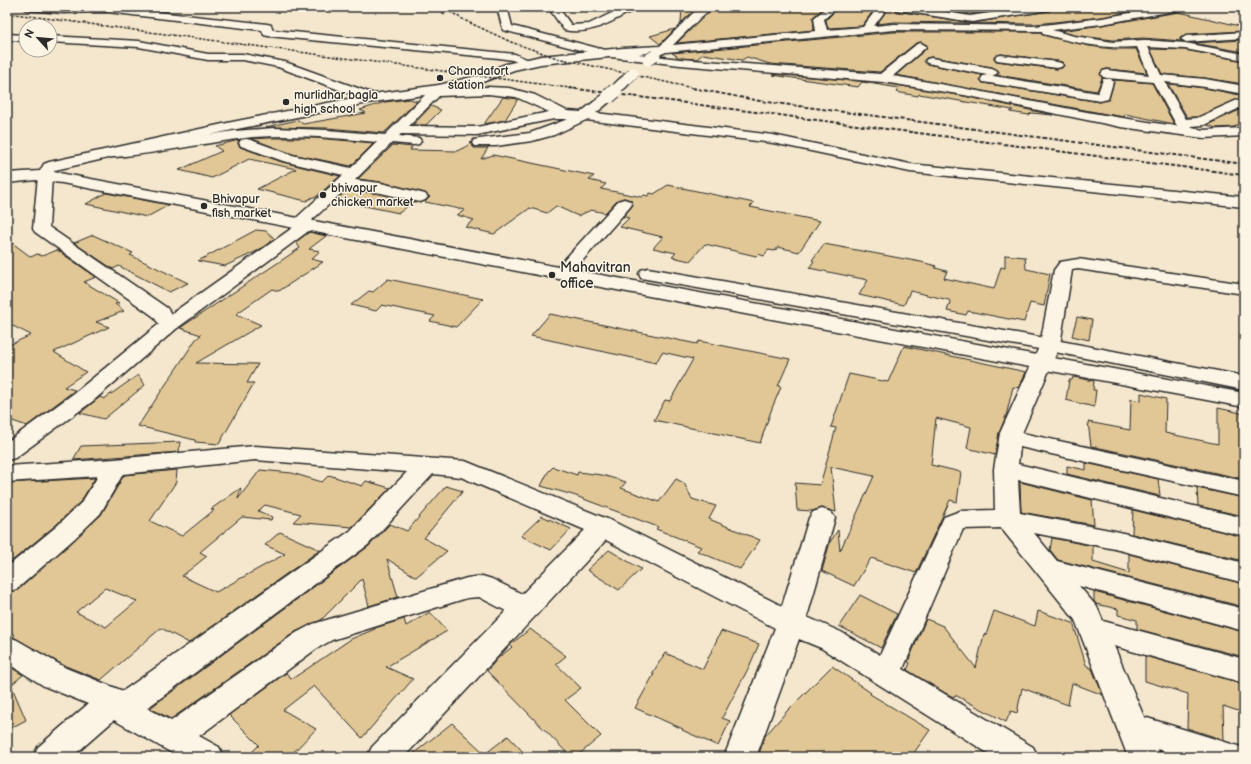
<svg xmlns="http://www.w3.org/2000/svg" width="1251" height="764" font-family="'Balsamiq Sans',sans-serif">
<style>
.building{fill:#e1c796;stroke:#2b2b2b;fill-rule:evenodd}
.lines{fill:none;stroke-linecap:round;stroke-linejoin:round}
.minor-casing{stroke:#2b2b2b;stroke-width:3}
.major-casing{stroke:#2b2b2b;stroke-width:3}
.minor{fill:#fcf5e5;fill-rule:evenodd}
.major{fill:#fcf5e5;fill-rule:evenodd}
.rail-far1{stroke:#2b2b2b;stroke-width:1.5;stroke-dasharray:3 1.5;stroke-linecap:butt}
.rail{stroke:#2b2b2b;stroke-width:2;stroke-dasharray:4 2;stroke-linecap:butt}
.minor-bridge-far1-casing{stroke:#2b2b2b;stroke-width:12;stroke-linecap:butt}
.minor-bridge-casing{stroke:#2b2b2b;stroke-width:16;stroke-linecap:butt}
.minor-bridge-far1{stroke:#fcf5e5;stroke-width:11}
.minor-bridge{stroke:#fcf5e5;stroke-width:14}
.poi-dot{fill:#2b2b2b;stroke:#fcf5e5;stroke-width:1.5}
.labels{text-anchor:middle;stroke-width:3;stroke-linejoin:round;paint-order:stroke}
.far-poi-label{font-size:12px;fill:#2b2b2b;stroke:#fcf5e5;text-anchor:start}
.poi-label{font-size:14px;fill:#2b2b2b;stroke:#fcf5e5;text-anchor:start}
</style>
<rect width="100%" height="100%" fill="#f4e7cd"/>
<filter id="ink" filterUnits="userSpaceOnUse"><feTurbulence type="fractalNoise" baseFrequency=".025" numOctaves="2"/><feDisplacementMap in="SourceGraphic" scale="8" xChannelSelector="R" yChannelSelector="G"/><feConvolveMatrix kernelMatrix="1 2 1 2 8 2 1 2 1" color-interpolation-filters="sRGB"/></filter>
<g filter="url(#ink)">
<!-- building -->
<path class="building" d="M682 7H698L681 23Z
M714 7H825L813 17 814 30 677 43Z
M839 7H876L862 26 828 28 826 20Z
M889 7 897 11 972 23 1049 11 1055 7H1155L1102 17 1035 24 894 22 877 24Z
M940 7H1020L970 14 939 9Z
M1179 12 1244 27V31L1186 34 1180 38 1182 41 1143 38 1113 40 1074 35 1060 31 1102 25Z
M675 29 660 44 650 36Z
M894 32H1041L1043 35 1089 46 1113 49H1136L1147 73 1107 69 1103 70 1100 73 1102 78 1097 91 997 75 999 71 992 67 931 57 926 58 924 61 927 64 982 75 980 80 983 83 1100 102 1109 99 1114 82V80L1152 83 1174 124 1125 114 1124 117 1106 114 896 75 926 49 927 45 921 42 916 43 880 72 770 64 747 57 742 60 703 54 697 59 680 58 672 53ZM1001 54 1057 61 1062 62 1064 65 1062 68 1057 69 996 61 994 57Z
M1244 40V52L1193 43Z
M1150 49 1185 50 1244 61V84L1205 78 1162 74Z
M773 74 883 83 964 96 1053 115 1031 113 1029 115 1010 112 1013 110 919 94 918 96 896 92 899 88 862 82 858 87 772 75Z
M1168 84 1205 88 1244 96 1197 117H1187Z
M503 97 518 99 505 120 484 124Z
M409 99 417 101 384 133 327 128 266 127 298 120 303 124 366 113 360 110 385 102Z
M431 106 441 110 426 125H413Z
M1244 108V121L1234 127 1216 128 1207 125Z
M269 138H315L374 143 351 166 292 154 252 139Z
M239 140 238 144 240 147 282 162 340 176 316 197H313L306 201 257 189 296 169 249 159 212 178 179 170 222 151 215 146Z
M471 142 474 148H488L481 159 493 155 594 176 589 180 606 184 601 189 642 197 644 195 648 196 650 193 654 194 668 185 754 203 750 207 820 221 799 252 778 247 775 251 768 250 764 256 758 254 756 256 705 244 690 261 672 257 676 253 653 248 663 237 620 227 629 218 623 217 633 205 631 200 624 198 617 200 605 213 591 210 578 216 556 206 547 213 530 208 494 234 465 227 474 220 457 215 465 210 425 202 430 197 425 193 381 182 358 179 393 145 412 147 410 150 457 151 469 145Z
M347 190 381 194 413 202 399 213 336 200Z
M106 193 169 205 147 217 86 204Z
M256 230 266 231 275 239 257 251 225 266 198 261Z
M309 232 326 236 309 249 320 251 311 259 323 262 279 291 272 289 236 314 261 325 196 363 258 364 247 383H254L219 444 195 442V440L138 426 196 339 201 335 180 328 300 248 296 242Z
M93 235 133 253 130 255 188 283 169 292 119 266 113 269 74 243Z
M7 239 31 257 37 254 42 256 57 250 96 277 84 282 119 303 115 304 124 311 96 322 109 327 54 352 86 372 64 387 75 390 27 426 7 419V346L31 335 7 323Z
M824 244 921 262 936 266 935 268 947 271 944 278 994 289 1001 267 1005 268V255L1025 257 1026 269 1050 274 1044 306 1030 303 1024 322 968 311 966 315 947 311 950 302 949 300 910 291 904 305 859 295 868 280 809 268 814 261 812 260Z
M388 279 483 299 456 327 430 321 435 316 382 305 376 311 351 305 369 291 373 292Z
M550 314 697 344 699 341 790 359 778 386 781 387 772 408 760 443 654 420 665 400 670 401 693 359 662 352 656 363 531 336Z
M1077 317 1092 320 1089 340 1072 336Z
M904 346 1026 372 1019 388 1013 387 1006 416 999 433 995 455 967 448 971 427 936 418 931 465 961 472 957 502 950 500 916 573 871 558 854 586 822 571 830 542 838 530 840 551 874 476 831 467 836 512 822 508 812 511 797 510 795 483 820 485 836 428 831 427 849 374 888 382Z
M138 375 145 385 104 419 80 413 100 397 104 399Z
M1073 377 1094 381 1093 390H1096L1094 407 1066 400 1069 380H1072Z
M1141 393 1166 399 1165 433 1218 444V408L1241 413 1244 425V479L1091 446 1088 422 1130 430 1131 399 1141 401Z
M180 442 179 452 73 460 81 446Z
M1086 463 1158 479 1160 496 1067 474V466L1086 470Z
M553 467 577 475 578 472 602 475 626 482 621 488 659 502 676 479 684 483 692 499 716 506 709 519 760 540 740 569 697 551 701 547 656 529 658 527 573 495 541 486 548 472Z
M177 470 176 482 150 521 182 536 214 510 211 509 241 488 238 499 260 470 292 473 322 482 329 475 362 486 366 481 390 488 352 527 293 522 301 514 265 505 258 511 272 517 271 520 242 517 200 552 207 556 182 576 216 592 285 554 265 545 280 532 320 550 189 643 161 628 101 680 63 665 13 637 15 635 7 631V593L18 590 101 515 124 475ZM105 588 137 601 106 627 76 612Z
M95 478 81 501 56 525 7 565V483Z
M1020 482 1092 500 1094 525 1021 512Z
M446 486 463 491 424 538 447 551 416 577 387 559 398 597 369 606 362 579 321 620 295 632 171 719 150 708 369 546 390 524 407 531Z
M1197 488 1244 498V516L1198 506Z
M1133 510 1244 537V561L1132 534Z
M542 516 571 529 551 550 521 536Z
M1052 538 1093 546V562L1129 573V554L1244 584V607L1058 560 1050 550Z
M609 550 641 569 619 590 587 570Z
M1094 592 1244 632V657L1137 629V620L1118 615V609L1096 604 1094 601Z
M860 595 897 614 881 648 839 626Z
M994 611 1035 626 1038 611 1073 623 1086 665 1092 669 1103 695 1072 683 1068 705 1022 688 1017 713 1011 711 1006 722 955 695 954 697 947 694 907 670 910 663 908 662 926 619 943 626 976 668 984 634 986 635Z
M430 612 447 631 386 667 413 679 362 738 314 686 283 710 316 729 289 757H247L259 745 229 715 286 673 292 679 351 639 375 629V628L404 619 406 626Z
M530 629 566 656 556 664 581 688 565 700 601 736 576 757H571L487 671 498 658 512 647 510 645Z
M721 631 759 644 749 667 722 718 730 721 718 746 682 730 683 729 635 708 654 674H652L665 653 703 669Z
M1145 656 1244 684V713L1223 706 1224 740 1187 728 1188 694 1145 681Z
M7 665 23 675 11 685 26 720 7 730Z
M832 666 871 693 870 694 930 730 911 757H758L765 736 787 711Z
M452 723 485 754 508 736 528 757H409Z"/>
<g class="lines">
<!-- minor casing -->
<g class="minor-casing">
<path id="minor" d="M22 7H111L267 24 271 25 273 30 515 54 531 61 533 63 531 65 527 66 512 60 499 58 268 36 264 35 262 30 107 12 63 13 27 10Z
M497 7H507L512 26 605 50 680 59 880 74 917 44 921 43 926 46 925 48 893 76C988 91 1082 114 1177 126L1153 82 1107 78 1103 77 1101 74 1103 71 1107 70 1149 75 1137 47C1103 49 1076 43 1043 34L1042 31 894 30 666 52 659 55 653 52 659 47 663 46 816 31 814 18 827 7H838L824 19 827 30 863 27 878 7H888L874 26 894 24 1035 26 1102 18 1163 7H1184L1179 10 1102 24 1052 30 1074 36 1113 42 1143 40 1185 43 1244 54V60L1185 49 1148 47 1161 75 1205 79 1244 86V94L1205 87 1165 82 1186 119 1197 118 1244 97V106L1204 125 1191 126 1192 128 1204 130 1244 128V136L1204 138 1121 127 964 95 883 82 680 65 603 56 503 30Z
M548 7H558L571 25 589 24 624 7H637C634 11 628 13 624 15 606 25 586 35 564 30Z
M892 7H916L970 16 1030 7H1054L1049 10 972 22 897 10Z
M1244 32V38L1186 42 1181 39 1186 36Z
M7 34 26 35V41L7 40Z
M50 36 139 41 208 54H243L285 62 377 95 379 98 377 101H369L278 67 243 60H208L139 47 50 42Z
M1001 55 1057 62 1061 63 1063 65 1061 67 1057 68 997 60 995 58 997 56Z
M931 58 992 68 996 70 998 72 996 74 992 76 927 63 925 61 927 59Z
M628 74 632 75 634 78C629 84 622 93 614 94L615 96 613 99 596 113 773 135 910 164 1244 197V207L910 172 773 143 586 120 554 135 532 141 496 146H474L472 143 474 140 479 139 530 133 568 119H554L477 135 401 134 399 136 419 138 421 141 419 144 414 145 392 143 355 180 381 183 425 194 428 197 425 200 420 202 381 193 347 188 312 220 316 224 314 227 176 329 93 401 15 458 7 460V442L77 391 159 324 153 316 35 232 33 229 38 176 40 173 45 172 50 173 52 176 49 227 167 308 171 314 295 226 292 222 343 175 283 161 241 146 239 143 241 140 246 139 251 140 292 155 351 168 377 142C336 138 295 134 253 137 207 142 161 153 115 157L110 156 108 153 110 150 234 131 274 128 327 130 385 135 431 89 439 85 445 88 488 87 509 88 535 95 567 111 581 112 605 93 610 92 609 91C613 85 621 76 628 74ZM488 94 516 97 549 112 477 127 409 126 439 96Z
M987 75 1098 93 1103 79H1111L1113 82 1108 99 1100 101 983 82 981 79 983 76Z
M624 199 630 201 632 204 630 207 568 277 562 278 556 277 553 273 556 269 618 201Z
M1078 259 1244 284V294L1078 269 1072 270 1060 345 1022 433 1244 481V497L1020 447 1018 464 1244 518V536L1018 480 1020 513 1115 531 1244 563V583L1115 549 1034 533 1057 561 1244 609V631L1079 586 1097 607 1103 621 1244 659V683L1114 646 1144 717 1241 747 1244 757H1183L1157 749 1160 757H1128L1075 620 1001 528 963 529 903 669 1033 747 1038 757H994L821 648 799 639 756 757H724L775 628 606 540 404 757H367L372 747 506 611 479 597 467 598 332 640 316 649 199 736 219 747 224 757H179L114 720 72 757H33L38 747 88 704 44 686 7 663V636L17 640 66 668 123 691 350 531 407 472 255 460 123 474 100 514 75 538 17 589 7 592V567L57 526 82 502 98 476 7 482V466L115 459 255 446 465 461 612 521 782 606 809 518 813 512 822 509 831 512 835 518 807 617 841 632 880 655 944 517 960 511 995 510 994 469 1000 433 1040 345 1054 270 1060 262ZM433 474 461 477 585 530 522 594 492 579 482 576 467 578 313 624 296 633 171 721 147 708 368 545Z"/>
</g>
<!-- major casing -->
<g class="major-casing">
<path id="major" d="M701 7H713L701 17 667 51 541 64 514 70 480 83 439 93 373 102 232 130 55 170 54 172 574 270 1244 393V407L574 282 62 183 36 180 7 183V173L40 171 44 164 49 162 232 122 373 94 439 85 472 77 506 64 541 56 623 48 660 46 693 13Z
M648 268 1050 339 1244 376V390L1050 351 641 278 639 274 641 270Z"/>
</g>
<!-- minor -->
<use href="#minor" class="minor"/>
<!-- major -->
<use href="#major" class="major"/>
<!-- rail-far1 -->
<path class="rail-far1" d="M435 7 446 15
M442 7 466 21 511 42 557 58 697 89
M7 13 577 89"/>
<!-- rail -->
<path class="rail" d="M569 88 1244 175
M692 88 760 101 1244 164"/>
<!-- minor-bridge-far1 casing -->
<g class="minor-bridge-far1-casing">
<path id="minor-bridge-far1" d="M648 60 655 55
M628 78 633 73"/>
</g>
<!-- minor-bridge casing -->
<g class="minor-bridge-casing">
<path id="minor-bridge" d="M609 96 615 91"/>
</g>
<!-- minor-bridge-far1 -->
<use href="#minor-bridge-far1" class="minor-bridge-far1"/>
<!-- minor-bridge -->
<use href="#minor-bridge" class="minor-bridge"/>
</g>
</g>
<!-- markers -->
<g class="poi-dot">
<circle cx="440" cy="78" r="4"/>
<circle cx="286" cy="102" r="4"/>
<circle cx="323" cy="195" r="4"/>
<circle cx="204" cy="206" r="4"/>
<circle cx="552" cy="275" r="4"/>
</g>
<g class="labels">
<!-- far-poi labels -->
<g class="far-poi-label">
<text x="448" y="75">Chandafort<tspan x="448" dy="14">station</tspan></text>
<text x="294" y="99">murlidhar bagla<tspan x="294" dy="14">high school</tspan></text>
<text x="331" y="192">bhivapur<tspan x="331" dy="14">chicken market</tspan></text>
<text x="212" y="203">Bhivapur<tspan x="212" dy="14">fish market</tspan></text>
</g>
<!-- poi labels -->
<g class="poi-label">
<text x="560" y="272">Mahavitran<tspan x="560" dy="16">office</tspan></text>
</g>
</g>
<!-- margin -->
<rect width="1251" height="764" fill="none" stroke="#fcf5e5" stroke-width="24"/>
<rect x="12" y="12" width="1227" height="740" fill="none" stroke="#2b2b2b" stroke-width="1.5" filter="url(#ink)"/>
<!-- north arrow -->
<g transform="translate(38 38) rotate(297)"><circle r="19" fill="#fcf5e5" stroke="#a8a49b"/>
<path d="M0-3L7 15L0 10L-7 15Z" fill="#2b2b2b"/>
<text y="-6" font-size="11" font-weight="bold" text-anchor="middle" fill="#2b2b2b">N</text>
</g>
</svg>
